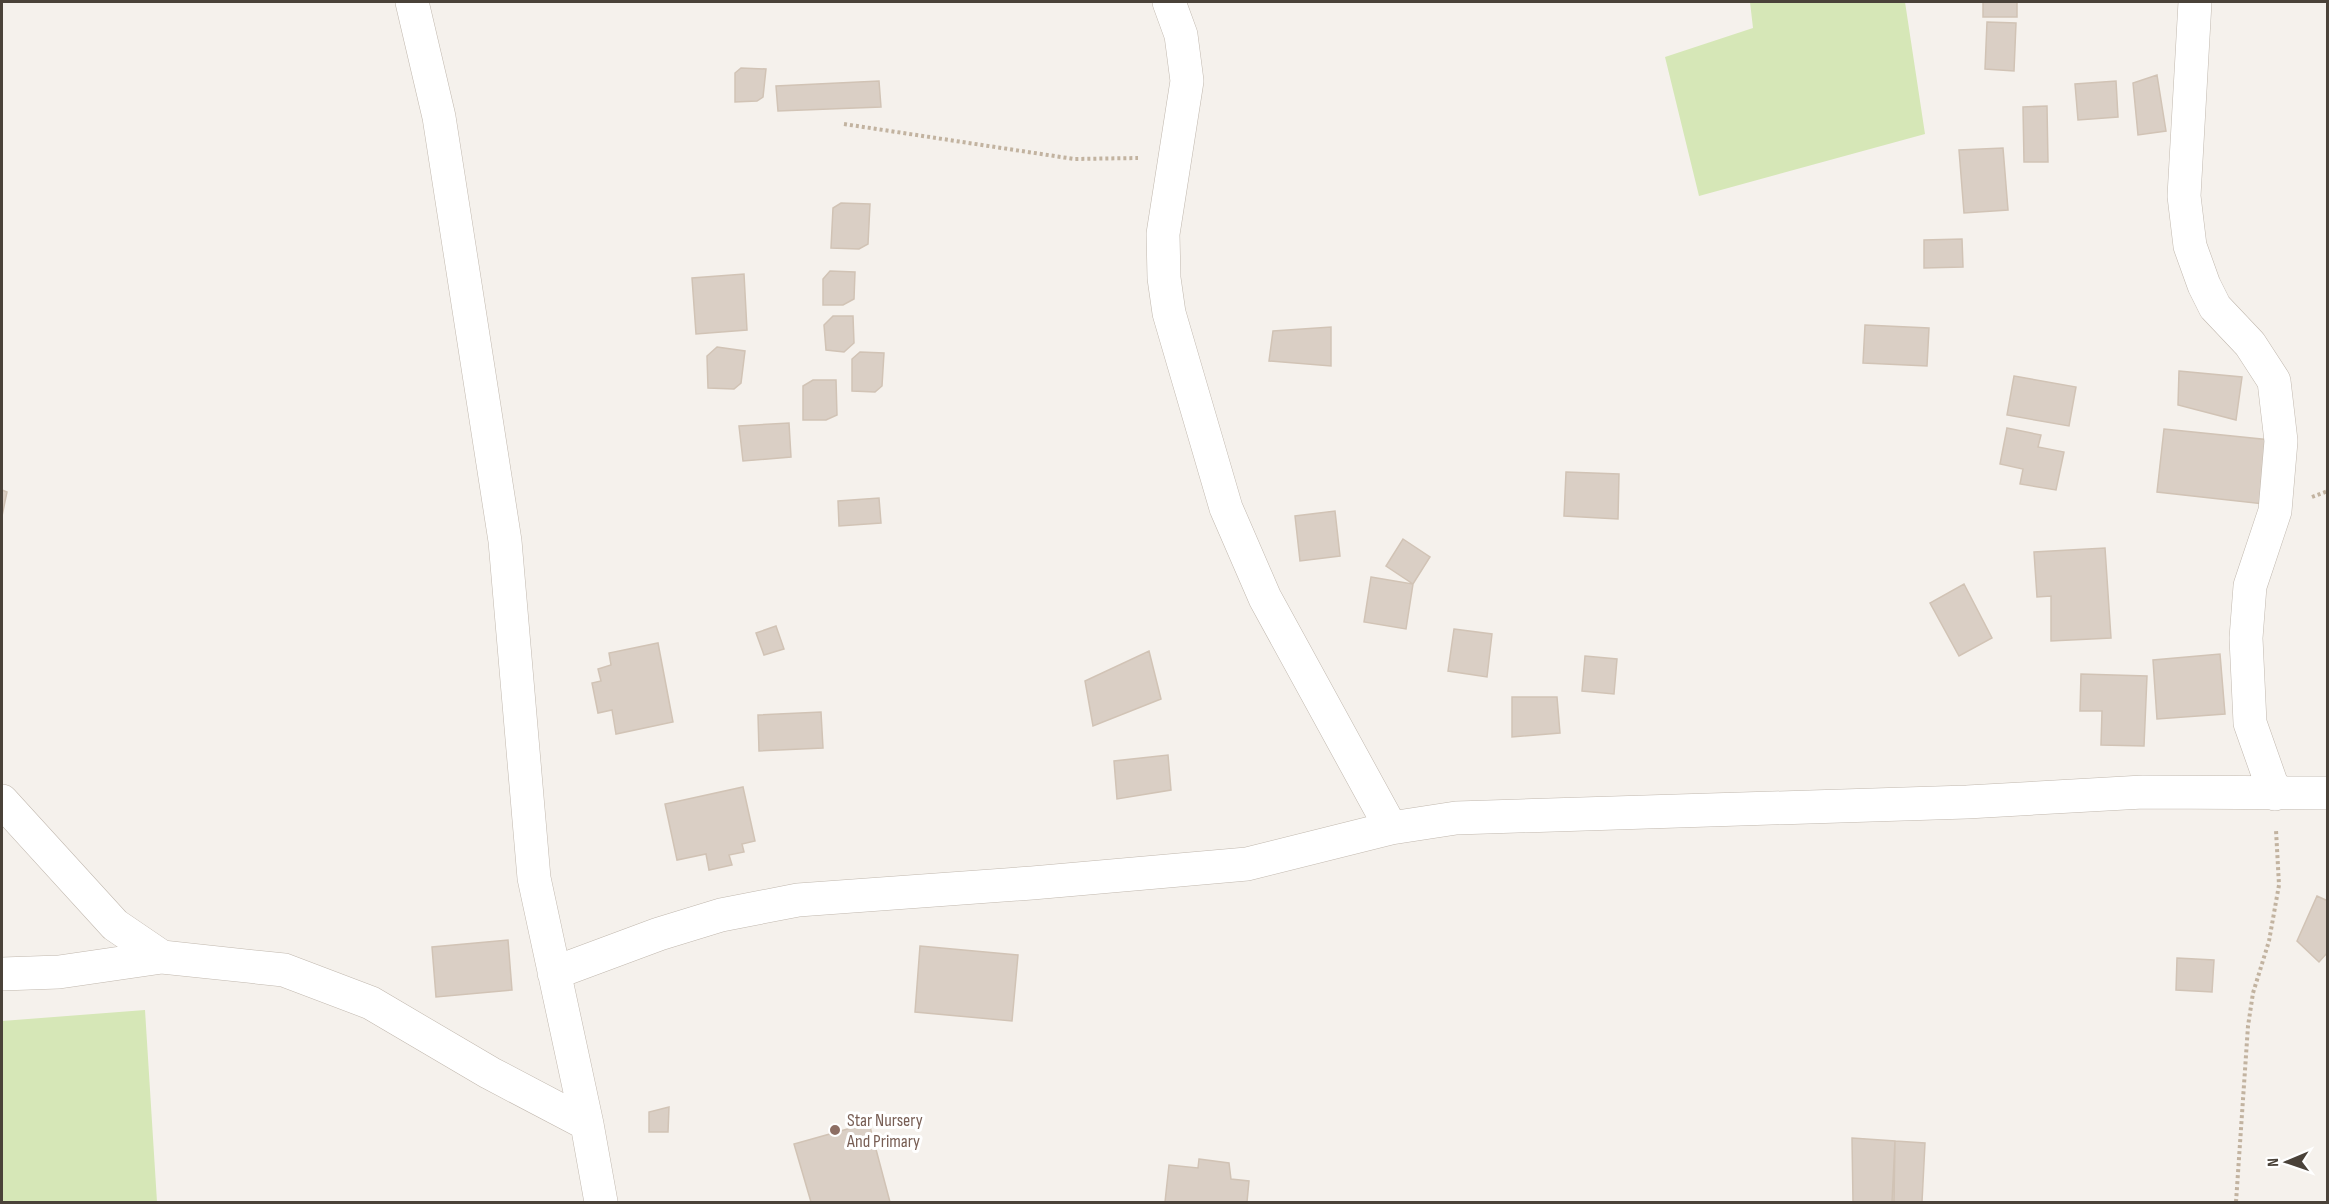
<svg xmlns="http://www.w3.org/2000/svg" width="2329" height="1204" font-family="'Sofia Sans Condensed',sans-serif">
<style>
.green{fill:#d6e7b7}
.building{fill:#dacfc5;stroke:#d1c3b5;stroke-width:1.5}
.lines{fill:none;stroke-linecap:round;stroke-linejoin:round}
.minor-casing{stroke:#c1b8ae;stroke-width:34}
.path{stroke:#c2b3a0;stroke-width:4;stroke-dasharray:3 3;stroke-linecap:butt}
.minor{stroke:#fff;stroke-width:33}
.education-dot{fill:#8d6e63;stroke:#fff;stroke-width:2}
.labels{text-anchor:middle;stroke-width:6;stroke-linejoin:round;paint-order:stroke}
.education-label{font-size:18px;fill:#785e54;stroke:#fff;text-anchor:start}
</style>
<rect width="100%" height="100%" fill="#f5f1ec"/>
<!-- green -->
<path class="green" d="M1750 2H1905L1925 134 1699 196 1665 57 1753 28Z
M145 1010 157 1202H2V1021Z"/>
<!-- building -->
<path class="building" d="M1983 2H2017V17H1983Z
M1987 22 2016 23 2014 71 1985 69Z
M741 68 766 69 763 97 757 101 735 102V73Z
M2157 75 2166 131 2138 135 2133 83Z
M879 81 881 107 778 111 776 86Z
M2116 81 2118 117 2078 120 2075 84Z
M2047 106 2048 162H2024L2023 107Z
M2003 148 2008 210 1964 213 1959 150Z
M841 203 870 204 868 244 859 249 831 248 833 208Z
M1962 239 1963 267 1924 268V240Z
M830 271 855 272 854 299 843 305H823V279Z
M744 274 747 330 696 334 692 278Z
M833 316H853L854 343 844 352 826 350 824 325Z
M1865 325 1929 328 1927 366 1863 363Z
M1331 327V366L1269 361 1273 331Z
M717 347 745 351 741 383 734 389 708 388 707 356Z
M860 352 884 353 882 386 875 392 852 391V359Z
M2179 371 2242 377 2236 420 2178 405Z
M2014 376 2076 387 2069 426 2007 415Z
M813 380H836L837 415 826 420H803V386Z
M789 423 791 457 743 461 739 426Z
M2007 428 2041 435 2038 447 2064 452 2056 490 2020 484 2023 469 2000 464Z
M2164 429 2271 440 2264 504 2157 492Z
M1566 472 1619 474 1618 519 1564 516Z
M2 490 7 492 2 516Z
M879 498 881 523 839 526 838 501Z
M1335 511 1340 556 1300 561 1295 516Z
M1403 539 1430 557 1413 584 1386 566Z
M2105 548 2111 638 2051 641V596L2037 597 2034 552Z
M1371 577 1413 584 1406 629 1364 622Z
M1964 584 1992 638 1959 656 1930 603Z
M776 626 784 649 764 655 756 633Z
M1454 629 1492 634 1487 677 1448 671Z
M658 643 673 722 616 734 612 710 598 713 592 683 601 681 598 669 611 665 609 653Z
M1149 651 1161 699 1093 726 1085 681Z
M2220 654 2225 714 2157 719 2153 660Z
M1585 656 1617 659 1614 694 1582 691Z
M2081 674 2147 676 2144 746 2101 745 2102 711H2080Z
M1512 697H1557L1560 733 1512 737Z
M821 712 823 748 759 751 758 715Z
M1168 755 1171 790 1117 799 1114 761Z
M743 787 755 841 742 844 744 852 729 855 732 865 709 870 706 854 677 860 665 804Z
M2317 896 2328 901V952L2319 962 2297 941Z
M508 940 512 990 436 997 432 947Z
M920 946 1018 955 1012 1021 915 1012Z
M2177 958 2214 960 2212 992 2176 990Z
M669 1107 668 1132H649V1112Z
M869 1123 890 1202H811L794 1144Z
M1852 1138 1895 1141 1894 1202H1853Z
M1895 1141 1925 1143 1922 1202H1892Z
M1199 1159 1229 1163 1231 1179 1249 1181 1247 1202H1165L1169 1165 1198 1168Z"/>
<g class="lines">
<!-- minor casing -->
<g class="minor-casing">
<path id="minor" d="M412 2 439 117 505 541 534 878 587 1124 601 1202
M1169 2 1181 35 1187 81 1163 234 1164 278 1169 313 1226 508 1265 598 1391 828
M2195 2 2184 196 2190 246 2204 285 2215 307 2250 344 2274 381 2281 441 2275 511 2250 586 2246 638 2250 723 2275 794
M2 801 115 925 162 957
M554 973 659 934 721 915 798 900 1032 883 1247 864 1391 828 1456 818 1967 802 2143 792 2328 793
M2 974 59 972 162 957 284 970 371 1003 490 1073 587 1124"/>
</g>
<!-- path -->
<path class="path" d="M844 124 1074 159 1138 158
M2312 497 2328 491
M2236 1202 2248 1026 2253 993 2269 941 2279 885 2276 830"/>
<!-- minor -->
<use href="#minor" class="minor"/>
</g>
<!-- markers -->
<circle class="education-dot" cx="835" cy="1130" r="6"/>
<g class="labels">
<!-- education labels -->
<g class="education-label">
<text x="847" y="1126">Star Nursery<tspan x="847" dy="21">And Primary</tspan></text>
</g>
</g>
<!-- border -->
<rect width="2329" height="1204" fill="none" stroke="#4a4239" stroke-width="6"/>
<!-- north arrow -->
<g transform="translate(2287 1162) rotate(268)" stroke="#ffffff" stroke-width="4.5" paint-order="stroke">
<path d="M0-4.5L10 22L0 15L-10 22Z" fill="#4a4239"/>
<text y="-9" font-size="16" font-weight="bold" text-anchor="middle" fill="#4a4239">N</text>
</g>
</svg>
